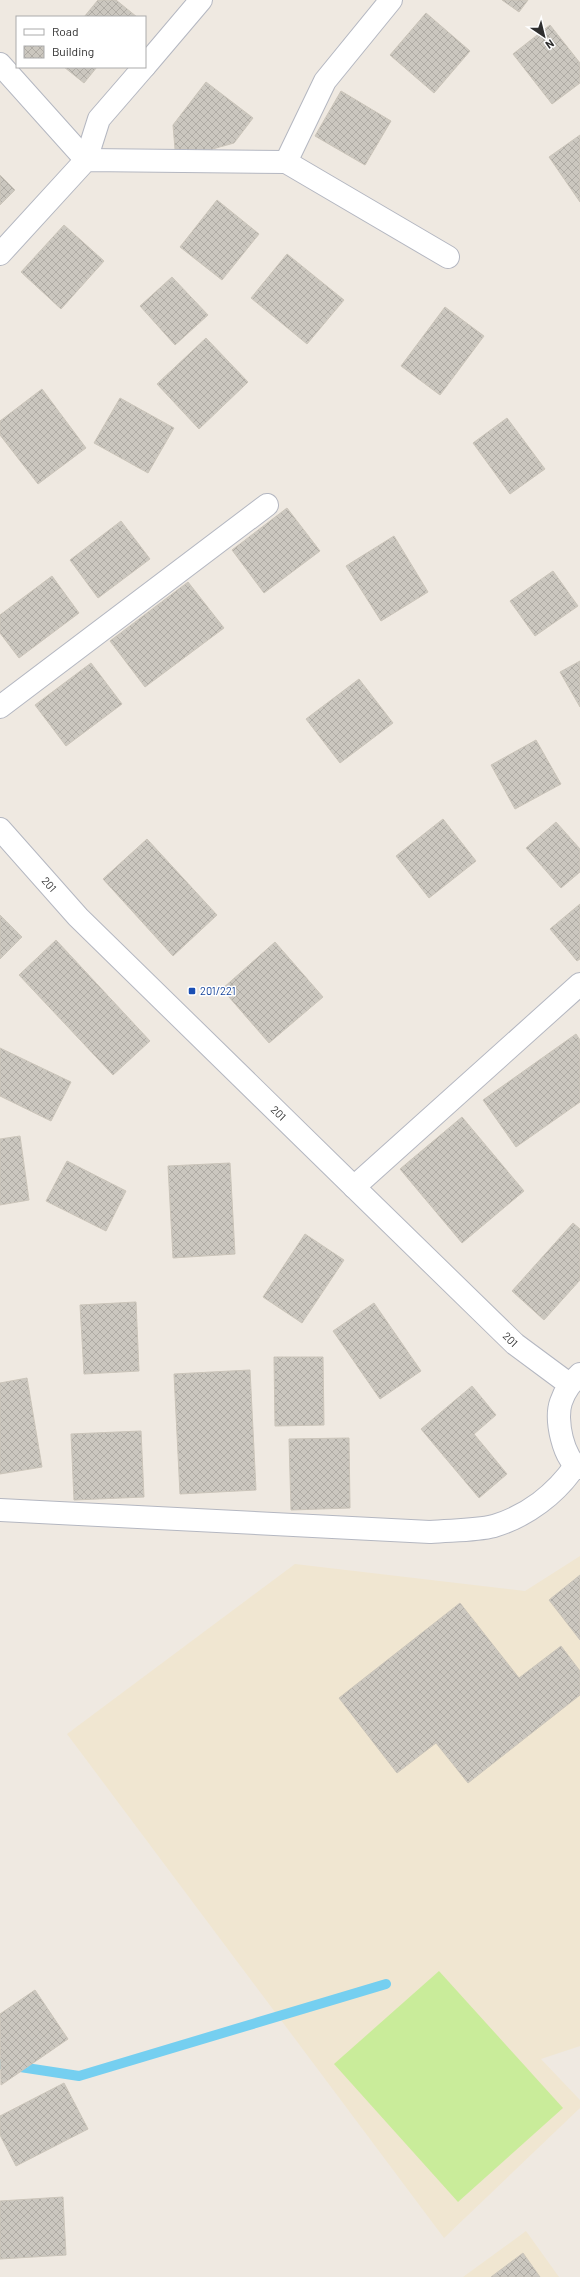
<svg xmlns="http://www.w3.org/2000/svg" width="580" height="2277" font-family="Barlow,sans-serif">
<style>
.education{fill:#f0e6d1}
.pitch{fill:#c9ec9a}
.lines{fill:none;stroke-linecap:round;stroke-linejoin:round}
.stream{stroke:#75cff0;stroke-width:10}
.building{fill:url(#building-cross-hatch);stroke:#cbc5ba}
.minor-casing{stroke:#b4b7c1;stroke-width:24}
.minor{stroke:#fff;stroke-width:22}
.transit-dot{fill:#1a4fb4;stroke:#fff;stroke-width:1.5}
.labels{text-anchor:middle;stroke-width:3;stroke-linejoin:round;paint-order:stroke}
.street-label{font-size:11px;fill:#2e2e2e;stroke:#fff}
.transit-label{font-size:11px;fill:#164399;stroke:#fff;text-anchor:start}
</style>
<defs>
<pattern id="building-cross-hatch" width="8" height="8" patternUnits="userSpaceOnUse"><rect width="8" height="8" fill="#cbc7bf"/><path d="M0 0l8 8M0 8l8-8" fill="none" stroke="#afaba4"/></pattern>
</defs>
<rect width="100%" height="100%" fill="#efe9e1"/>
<!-- education -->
<path class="education" d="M580 1556V2046L541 2059 580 2100V2108L444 2238 67 1734 295 1564 525 1591Z
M526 2231 559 2277H463Z"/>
<!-- pitch -->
<path class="pitch" d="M439 1971 563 2108 458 2202 334 2064Z"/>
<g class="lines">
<!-- stream -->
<path class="stream" d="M0 2064 79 2076 386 1984"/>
</g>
<!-- building -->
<path class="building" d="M98 0H116L137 17H84Z
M502 0H528L519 12Z
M426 13 470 51 434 93 390 55Z
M550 25 580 63V83L552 104 513 54Z
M64 67H97L84 83Z
M206 82 253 118 234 143 209 150 175 149 173 125Z
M341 91 391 121 365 165 315 136Z
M580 135V202L549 157Z
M0 175 15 190 0 205Z
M217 200 259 234 222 280 180 247Z
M64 225 104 261 61 309 21 272Z
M287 254 344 300 307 344 251 298Z
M172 277 208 315 175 345 140 306Z
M445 307 484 336 440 395 401 366Z
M206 338 248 382 199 429 157 384Z
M42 389 86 448 38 484 0 435V421Z
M120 398 174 428 148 473 94 443Z
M507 418 545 469 510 494 473 443Z
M287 508 320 551 264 593 232 550Z
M121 521 150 559 98 598 70 560Z
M394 536 428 592 381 621 346 566Z
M553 571 578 606 535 636 510 601Z
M52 576 79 613 19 658 0 633V615Z
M188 582 224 628 145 687 110 641Z
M580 661V707L560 672Z
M91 663 122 704 66 746 35 705Z
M359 679 393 723 340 763 306 719Z
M536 740 561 784 515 809 491 765Z
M443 819 476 861 429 898 396 856Z
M556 822 580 849V872L561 888 526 848Z
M147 839 217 915 173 956 103 879Z
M580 904V959L577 961 550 929Z
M0 915 22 937 0 959Z
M56 940 150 1041 113 1075 19 975Z
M275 942 323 997 269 1043 222 989Z
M576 1034 580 1040V1102L516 1147 483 1100Z
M0 1048 71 1082 51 1121 0 1096Z
M462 1117 524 1191 462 1243 400 1169Z
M20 1136 29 1200 0 1205V1139Z
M67 1161 126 1191 106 1231 46 1201Z
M230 1163 235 1254 173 1258 168 1166Z
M573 1223 580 1229V1280L544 1320 512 1291Z
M305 1234 344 1260 302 1323 263 1297Z
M136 1302 139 1371 84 1374 80 1305Z
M374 1303 421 1371 380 1399 333 1331Z
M274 1357H323L324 1425 275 1426Z
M250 1370 256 1490 180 1494 174 1374Z
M27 1378 42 1467 0 1474V1383Z
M472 1386 496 1415 474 1434 507 1474 479 1498 421 1429Z
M141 1431 144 1497 74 1500 71 1434Z
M349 1438 350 1508 291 1510 289 1439Z
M580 1575V1640L549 1600Z
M460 1603 519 1678 561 1646 580 1671V1695L468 1783 436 1743 397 1773 339 1698Z
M35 1990 68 2039 1 2085 0 2014Z
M64 2083 88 2129 16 2166 0 2135V2116Z
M63 2197 66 2255 0 2259V2201Z
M523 2253 540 2277H491Z"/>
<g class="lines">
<!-- minor casing -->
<g class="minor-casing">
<g id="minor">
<path d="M0 64 86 160"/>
<path d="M145 66 201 0"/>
<path d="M86 160 99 119 144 67"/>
<path d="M286 162 325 81 391 0"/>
<path d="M0 254 86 160 286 162 448 257"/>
<path d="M0 707 267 505"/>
<path id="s1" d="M0 829 78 917 354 1187 515 1344 569 1384"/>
<path d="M354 1187 580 984"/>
<path d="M580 1374C571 1383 565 1390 561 1402 555 1419 563 1460 580 1468"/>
<path d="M0 1510 430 1532C450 1530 474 1531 494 1526 527 1516 556 1494 575 1466"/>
</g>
</g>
<!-- minor -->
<use href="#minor" class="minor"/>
</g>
<!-- markers -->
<rect class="transit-dot" x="188" y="987" width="8" height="8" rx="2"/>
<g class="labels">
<!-- street labels -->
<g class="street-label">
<text dy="4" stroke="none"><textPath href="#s1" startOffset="74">201</textPath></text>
<text dy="4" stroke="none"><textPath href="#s1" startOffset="398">201</textPath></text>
<text dy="4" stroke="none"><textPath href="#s1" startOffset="722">201</textPath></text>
</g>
<!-- transit labels -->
<g class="transit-label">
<text x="200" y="995">201/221</text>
</g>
</g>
<!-- legend -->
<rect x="16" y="16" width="130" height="52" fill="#ffffff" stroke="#ababab"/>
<rect x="24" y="29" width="20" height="6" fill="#ffffff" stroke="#ababab"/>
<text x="52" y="36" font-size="12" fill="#2e2e2e">Road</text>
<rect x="24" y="46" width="20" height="12" fill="url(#building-cross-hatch)" stroke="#ababab"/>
<text x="52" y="56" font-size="12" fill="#2e2e2e">Building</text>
<!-- north arrow -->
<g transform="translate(544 36) rotate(145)" stroke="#ffffff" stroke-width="3" paint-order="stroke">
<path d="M0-3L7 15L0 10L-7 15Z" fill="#2e2e2e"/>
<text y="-6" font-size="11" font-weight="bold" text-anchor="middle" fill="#2e2e2e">N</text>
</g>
</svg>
